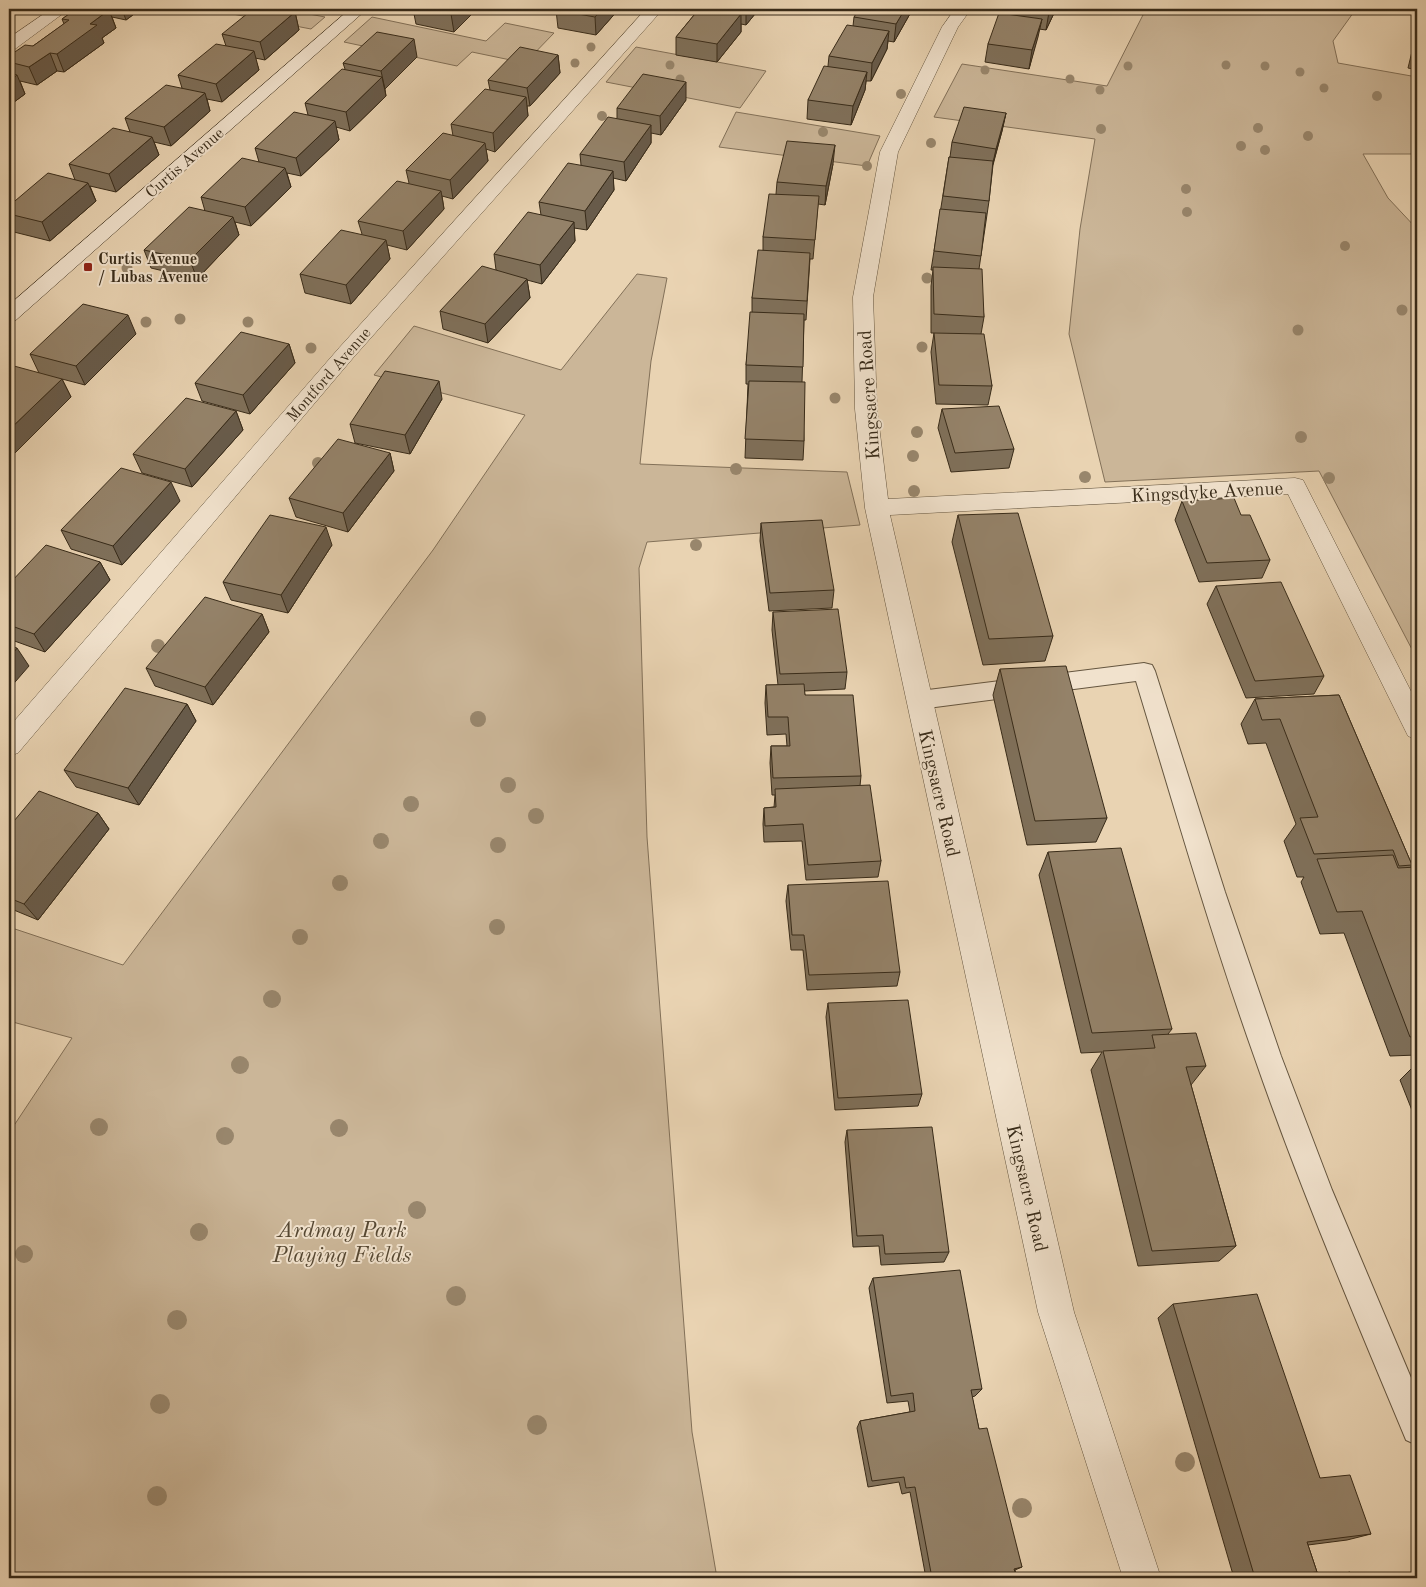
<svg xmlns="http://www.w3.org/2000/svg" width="1426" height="1587" font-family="'Old Standard TT',serif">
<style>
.green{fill:#cbb698;stroke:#827058}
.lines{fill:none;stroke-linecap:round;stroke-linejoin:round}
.lane-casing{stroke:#64553f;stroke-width:2}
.street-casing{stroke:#64553f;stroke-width:1}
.secondary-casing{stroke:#382b19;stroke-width:1}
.lane{fill:#f1e2cd;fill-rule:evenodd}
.street{fill:#f1e2cd;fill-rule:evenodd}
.secondary{fill:#f1e2cd;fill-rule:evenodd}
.tree{fill:#98866c}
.wall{fill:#7f705a;stroke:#382b19}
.shaded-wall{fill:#685b4a;stroke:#382b19}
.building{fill:#948269;stroke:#382b19}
.poi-dot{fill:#8f2418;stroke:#f1e2cd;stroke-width:2}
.labels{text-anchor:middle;stroke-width:4;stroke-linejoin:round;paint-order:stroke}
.far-street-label{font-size:16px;fill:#382b19;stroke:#f1e2cd}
.far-poi-label{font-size:16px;font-weight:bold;fill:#382b19;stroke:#f1e2cd;text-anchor:start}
.street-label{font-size:19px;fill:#382b19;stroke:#f1e2cd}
.near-park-label{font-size:22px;font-style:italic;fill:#554732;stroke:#f1e2cd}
</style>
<rect width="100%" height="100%" fill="#e9d3b2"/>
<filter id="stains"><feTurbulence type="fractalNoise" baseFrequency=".004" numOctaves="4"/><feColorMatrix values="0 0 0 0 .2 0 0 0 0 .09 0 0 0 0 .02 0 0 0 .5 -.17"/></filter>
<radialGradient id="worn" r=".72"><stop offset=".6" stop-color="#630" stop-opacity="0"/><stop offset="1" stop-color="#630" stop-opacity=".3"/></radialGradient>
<!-- green -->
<path class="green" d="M220 9H283L325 17 311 29 217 11Z
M1146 9H1356L1333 41 1338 63 1417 77V154H1363L1388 198 1417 229V659L1319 471 1105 482 1069 334 1080 229 1095 139 934 117 962 64 1107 86Z
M372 17 486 41 505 23 554 33 525 63 472 52 457 66 344 42Z
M636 47 766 71 740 108 606 82Z
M736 112 880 136 867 166 719 147Z
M637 274 667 278 651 361 640 464 847 472 860 525 647 542 639 568 647 837 692 1432 717 1578H9V1133L72 1038 9 1021V927L123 965 433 550 525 415 374 375 414 326 561 370Z"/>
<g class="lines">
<!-- lane casing -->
<g class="lane-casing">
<path id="lane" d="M1144 663 1152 665 1155 671 1225 892 1281 1056 1332 1190 1417 1392V1445L1406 1440C1353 1313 1299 1186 1254 1056 1210 932 1174 806 1136 681L920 709 912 706 909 700 912 694 920 691Z"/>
</g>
<!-- street casing -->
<g class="street-casing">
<path id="street" d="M51 9H69L15 49 9 50V38Z
M646 9H663L353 358 18 753 9 756V727L339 348Z
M955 9H971L958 27 898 152 873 297 877 409 888 499 1295 478 1303 480 1417 703V740L1408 736 1288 494 890 515 1074 1312 1161 1578H1123L1038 1312 865 508 855 409 853 297 880 152 942 27Z"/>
</g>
<!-- secondary casing -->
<g class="secondary-casing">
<path id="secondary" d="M350 9H367L16 320 9 322V305Z"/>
</g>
<!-- lane -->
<use href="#lane" class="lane"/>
<!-- street -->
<use href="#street" class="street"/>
<!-- secondary -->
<use href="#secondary" class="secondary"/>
</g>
<!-- trees -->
<g class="tree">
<circle cx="591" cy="47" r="4.5"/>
<circle cx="575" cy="63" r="4.5"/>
<circle cx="670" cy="65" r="4.5"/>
<circle cx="1226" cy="65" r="4.5"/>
<circle cx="1128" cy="66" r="4.5"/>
<circle cx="1265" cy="66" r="4.5"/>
<circle cx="985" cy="70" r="4.5"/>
<circle cx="1300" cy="72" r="4.5"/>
<circle cx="680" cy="79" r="4.5"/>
<circle cx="1070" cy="79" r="4.5"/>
<circle cx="1324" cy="88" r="4.5"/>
<circle cx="1100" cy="90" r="4.5"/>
<circle cx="901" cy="94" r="5"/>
<circle cx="1377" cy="96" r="5"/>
<circle cx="602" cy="116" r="5"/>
<circle cx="1258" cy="128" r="5"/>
<circle cx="1101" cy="129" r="5"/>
<circle cx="823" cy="132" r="5"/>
<circle cx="1308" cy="136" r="5"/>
<circle cx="931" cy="143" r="5"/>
<circle cx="1241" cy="146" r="5"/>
<circle cx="1265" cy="150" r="5"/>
<circle cx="867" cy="166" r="5"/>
<circle cx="1186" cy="189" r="5"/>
<circle cx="1187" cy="212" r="5"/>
<circle cx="1345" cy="246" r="5"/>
<circle cx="127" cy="268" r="5.5"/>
<circle cx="927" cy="278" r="5.5"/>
<circle cx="1402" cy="310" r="5.5"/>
<circle cx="180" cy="319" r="5.5"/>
<circle cx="146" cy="322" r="5.5"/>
<circle cx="248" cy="322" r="5.5"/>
<circle cx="1298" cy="330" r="5.5"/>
<circle cx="922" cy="347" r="5.5"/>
<circle cx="311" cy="348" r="5.5"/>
<circle cx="835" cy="398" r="5.5"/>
<circle cx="917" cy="432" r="6"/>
<circle cx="1301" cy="437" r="6"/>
<circle cx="913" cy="456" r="6"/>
<circle cx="318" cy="463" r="6"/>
<circle cx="736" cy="469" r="6"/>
<circle cx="1085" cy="477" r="6"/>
<circle cx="1329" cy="478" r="6"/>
<circle cx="914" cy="491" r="6"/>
<circle cx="696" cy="545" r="6"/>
<circle cx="158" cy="646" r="7"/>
<circle cx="478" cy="719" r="8"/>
<circle cx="508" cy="785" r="8"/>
<circle cx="411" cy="804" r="8"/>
<circle cx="536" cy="816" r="8"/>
<circle cx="381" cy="841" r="8"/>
<circle cx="498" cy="845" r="8"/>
<circle cx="340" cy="883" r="8"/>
<circle cx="497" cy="927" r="8"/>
<circle cx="300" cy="937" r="8"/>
<circle cx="272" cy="999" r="9"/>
<circle cx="240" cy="1065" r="9"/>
<circle cx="99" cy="1127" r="9"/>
<circle cx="339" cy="1128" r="9"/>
<circle cx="225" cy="1136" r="9"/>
<circle cx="417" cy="1210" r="9"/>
<circle cx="199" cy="1232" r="9"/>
<circle cx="24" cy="1254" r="9"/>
<circle cx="456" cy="1296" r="10"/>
<circle cx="177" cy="1320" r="10"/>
<circle cx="160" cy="1404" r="10"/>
<circle cx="537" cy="1425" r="10"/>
<circle cx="1185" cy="1462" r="10"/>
<circle cx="157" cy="1496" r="10"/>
<circle cx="1022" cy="1508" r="10"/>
</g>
<!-- wall -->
<path class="wall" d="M76 9H141L126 20 112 17 116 28 102 38 104 43 64 72 57 71 37 85 20 81 25 94 10 105 12 111 9 113V56L33 46 64 24 62 19Z
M413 9H477L454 32 416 24Z
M619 9 596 35 558 28 556 10Z
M699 9H759L746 25 741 24V32L717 62 676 55V37Z
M1007 9H1056L1046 30 1039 29 1029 69 985 62 988 44 1006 14Z
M295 12 299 30 265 60 255 58 259 70 222 102 207 99 210 111 171 146 154 142 159 155 116 192 90 186 96 201 50 241 10 231 9 229V206L75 180 69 164 130 132 125 118 182 88 178 75 226 46 222 34Z
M911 12 894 42 888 41 887 49 871 81H866L865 90 851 125 807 119 808 100 828 66 829 56 853 26 854 17Z
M1417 34V70L1408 68 1415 39Z
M558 55 560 73 530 106H527L528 116 495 152 486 149 488 161 453 199 442 196 444 209 407 250 387 245 390 259 351 304 305 293 300 274 362 234 358 221 409 183 406 170 453 136 451 124 490 90 488 80Z
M417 57 385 89 386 96 350 131 336 127 339 140 301 176 287 173 291 187 251 226 235 222 239 235 197 279 151 268 144 250 205 211 201 197 259 162 255 148 308 115 305 103 345 69 343 63Z
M686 100 661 135 651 133V143L626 181 613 178 614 190 587 230 574 228 575 241 542 284 527 280 530 298 488 343 443 329 440 311 496 270 494 254 541 215 539 202 581 165 580 154 617 118V108Z
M1006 113 1002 131 993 165 989 201 979 269 984 317 981 334 992 386 988 405 936 404 931 352 934 333H931V286L933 270H931L949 157H950L952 142Z
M833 164 825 205 818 204 813 259H810L806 320H804L802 382 804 441 803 460 745 458 748 384H746V365L752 312V298L763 250V237L776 194 777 182Z
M136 334 85 385 62 379 71 397 15 453 9 451V371L39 373 30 354Z
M289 344 295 363 250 414 202 401 195 383Z
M442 399 410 454 355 443 350 424Z
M942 409 1014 449 1009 468 951 472 938 428Z
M236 411 243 430 192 487 142 473 133 454Z
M390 453 394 471 348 532 296 517 289 498Z
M180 501 122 565 71 549 61 530Z
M1182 501 1241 515 1270 560 1262 578 1199 582 1175 520Z
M958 515 1053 636 1045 661 983 665 952 542Z
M761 523 834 590 832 608 769 611 760 541Z
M332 545 288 613 231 600 223 582Z
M100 562 110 580 45 652 9 639V584Z
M1216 586 1324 676 1314 694 1246 698 1207 604Z
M773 612 847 672 845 689 804 691 805 695 861 776 860 786 881 861 878 877 806 880 802 841 764 842 763 824 764 808 774 807 775 795H772L770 763 771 746H787L786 734 767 735 765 703 766 685H778L772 630Z
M262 614 269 632 213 705 155 686 146 668Z
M1000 669 1107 818 1096 842 1027 845 993 695Z
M1339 695 1412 865 1410 868 1417 867V1055L1390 1056 1344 933 1320 934 1301 882 1304 877H1297L1284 841 1296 824 1266 743 1248 744 1241 724 1255 699Z
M187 704 196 721 139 805 76 787 64 770Z
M98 813 109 829 38 920 9 908V827Z
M1048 852 1172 1029 1168 1034 1206 1066 1191 1085 1236 1246 1219 1261 1138 1266 1091 1070 1102 1052 1081 1053 1039 875Z
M788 885 900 972 897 986 807 990 803 950H791L786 901Z
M828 1003 922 1094 918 1106 835 1110 826 1017Z
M1417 1063V1123L1400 1080Z
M847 1130 949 1252 944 1262 881 1265 879 1246 853 1247 845 1142Z
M873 1278 982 1389 975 1396 972 1397 979 1429 1022 1567 1015 1570 1017 1578H926L910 1492 902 1494 899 1482 868 1487 857 1428 860 1421 910 1412 908 1401 887 1403 869 1288Z
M1173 1304 1320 1478 1371 1534 1347 1540 1308 1545 1317 1572 1295 1577 1283 1578H1234L1158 1318Z"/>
<!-- shaded-wall -->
<path class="shaded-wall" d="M9 9H16L9 14Z
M122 9H141L126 20Z
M456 9H477L454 32 451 14Z
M602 9H619L596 35 595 17Z
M746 9H759L746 25Z
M905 9H911V12L894 42 896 24Z
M1051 9H1056L1046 30 1049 12Z
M109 10 116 28 102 38 104 43 64 72 57 54 90 24Z
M295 12 299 30 265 60 260 42Z
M741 14V32L717 62V44Z
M1042 19 1038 37 1029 69 1032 50Z
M889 31 887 49 871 81 872 63Z
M414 39 417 57 385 89 381 71Z
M254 51 259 70 222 102 216 84Z
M50 53 57 71 37 85 29 67Z
M558 55 560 73 530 106 527 88Z
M867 72 865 90 851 125 853 106Z
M17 75 25 94 10 105 12 111 9 113V82Z
M382 77 386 96 350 131 346 112Z
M686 82V100L661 135 660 116Z
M205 93 210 111 171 146 164 127Z
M526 97 528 116 495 152 493 133Z
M1006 113 1002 131 992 167 996 149Z
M335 121 339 140 301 176 296 158Z
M651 125V143L626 181 624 162Z
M152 137 159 155 116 192 109 174Z
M485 143 488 161 453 199 450 180Z
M835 145 833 164 825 205 826 186Z
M285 168 291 187 251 226 245 207Z
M613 171 614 190 587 230 585 211Z
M88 183 96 201 50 241 42 222Z
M441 191 444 209 407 250 403 231Z
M233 217 239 235 197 279 190 260Z
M574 222 575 241 542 284 540 265Z
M386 240 390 259 351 304 346 285Z
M527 279 530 298 488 343 485 324Z
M128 315 136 334 85 385 76 366Z
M289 344 295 363 250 414 243 395Z
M62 379 71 397 15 453 9 442V430Z
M439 381 442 399 410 454 405 435Z
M236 411 243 430 192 487 185 469Z
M390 453 394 471 348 532 343 513Z
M171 482 180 501 122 565 113 546Z
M326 527 332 545 288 613 281 595Z
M100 562 110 580 45 652 34 634Z
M262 614 269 632 213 705 205 687Z
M17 648 29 666 9 689V658Z
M187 704 196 721 139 805 128 788Z
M98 813 109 829 38 920 24 904Z"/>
<!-- building -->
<path class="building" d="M76 9H102L109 10 90 24 97 25 57 54 50 53 29 67 9 62V56L25 45 33 46 69 20 62 19Z
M253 9H278L295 12 260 42 222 34Z
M425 9H456L451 14Z
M557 9H602L595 17 556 10Z
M699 9H713L741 14 717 44 676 37Z
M859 9H905L896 24 854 17Z
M1028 9H1051L1049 12Z
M999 13 1042 19 1032 50 988 44Z
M847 25 889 31 872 63 829 56Z
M377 32 414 39 381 71 343 63Z
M1417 37V60L1412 59Z
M216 44 254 51 216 84 178 75Z
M520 47 558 55 527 88 488 80Z
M824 66 867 72 853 106 808 100Z
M342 69 382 77 346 112 305 103Z
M9 73 17 75 9 82Z
M643 74 686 82 660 116 617 108Z
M166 85 205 93 164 127 125 118Z
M485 89 526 97 493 133 451 124Z
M964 107 1006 113 996 149 952 142Z
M294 112 335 121 296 158 255 148Z
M608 117 651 125 624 162 580 154Z
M113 128 152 137 109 174 69 164Z
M443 133 485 143 450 180 406 170Z
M787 141 835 145 826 186 777 182Z
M949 157 993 161 989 201 943 196Z
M242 158 285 168 245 207 201 197Z
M568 163 613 171 585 211 539 202Z
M48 173 88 183 42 222 9 214V206Z
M397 181 441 191 403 231 358 221Z
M769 194 819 196 815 240 763 237Z
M189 207 233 217 190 260 144 250Z
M940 209 986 213 981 256 934 251Z
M528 212 574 222 540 265 494 254Z
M341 230 386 240 346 285 300 274Z
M758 250 810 253 807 301 752 298Z
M482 266 527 279 485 324 440 311Z
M933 267 982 269 984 317 934 314Z
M83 304 128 315 76 366 30 354Z
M750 312 804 314 803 367 746 365Z
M241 332 289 344 243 395 195 383Z
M934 333 984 334 992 386 939 385Z
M14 366 62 379 9 430V371Z
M385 371 439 381 405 435 350 424Z
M749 381 805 382 804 441 745 439Z
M186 398 236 411 185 469 133 454Z
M999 406 1014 449 955 453 942 409Z
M338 439 390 453 343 513 289 498Z
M121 468 171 482 113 546 61 530Z
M1234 498 1241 515H1250L1270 560 1207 563 1182 501Z
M1018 513 1053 636 989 639 958 515Z
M270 515 326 527 281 595 223 582Z
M822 520 834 590 770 593 761 523Z
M46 545 100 562 34 634 9 625V584Z
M1281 582 1324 676 1255 681 1216 586Z
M205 597 262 614 205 687 146 668Z
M838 609 847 672 780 674 773 612Z
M9 646 17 648 9 658Z
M1066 666 1107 818 1035 821 1000 669Z
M804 684 805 695H853L861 776 773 778 771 746H790L788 717H768L766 685Z
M125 688 187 704 128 788 64 770Z
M1339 695 1412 865 1399 866 1393 850 1314 854 1300 818 1318 817 1280 719 1262 720 1255 699Z
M870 785 881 861 808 865 803 824 765 826 764 808 776 807 775 789Z
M39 791 98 813 24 904 9 898V827Z
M1121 848 1172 1029 1092 1033 1048 852Z
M1393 855 1398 868 1417 867V1036L1410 1037 1362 911 1337 912 1317 859Z
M888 881 900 972 809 975 804 935H792L788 885Z
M908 1000 922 1094 838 1098 828 1003Z
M1196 1033 1206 1066 1186 1067 1236 1246 1152 1251 1103 1051 1155 1048 1152 1035Z
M932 1127 949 1252 885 1254 883 1235 857 1236 847 1130Z
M960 1270 982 1389 971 1390 979 1429 987 1428 1022 1567 1014 1569 1017 1578H932L915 1487 906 1488 904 1477 872 1481 860 1421 915 1411 913 1393 891 1396 873 1278Z
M1257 1294 1320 1478 1350 1475 1371 1534 1307 1542 1317 1572 1265 1578H1255L1173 1304Z
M1350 1572 1353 1578H1323Z"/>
<!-- markers -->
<rect class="poi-dot" x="83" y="262" width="10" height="10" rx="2.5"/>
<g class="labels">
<!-- far-street labels -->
<g class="far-street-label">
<text transform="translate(184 162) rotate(-41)" y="6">Curtis Avenue</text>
<text transform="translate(328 374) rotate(-49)" y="6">Montford Avenue</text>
</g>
<!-- far-poi labels -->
<g class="far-poi-label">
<text x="98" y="264">Curtis Avenue<tspan x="98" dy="18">/ Lubas Avenue</tspan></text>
</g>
<!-- street labels -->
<g class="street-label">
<text transform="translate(868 395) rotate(-94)" y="7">Kingsacre Road</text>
<text transform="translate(1207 491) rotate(-3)" y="7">Kingsdyke Avenue</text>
<text transform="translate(940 793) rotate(77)" y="7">Kingsacre Road</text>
<text transform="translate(1028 1188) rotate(77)" y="7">Kingsacre Road</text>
</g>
<!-- near-park labels -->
<g class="near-park-label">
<text x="342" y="1237">Ardmay Park<tspan x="342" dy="25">Playing Fields</tspan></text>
</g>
</g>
<!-- margin -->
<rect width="1426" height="1587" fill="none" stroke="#e9d3b2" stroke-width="30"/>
<rect x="10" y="10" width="1406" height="1567" fill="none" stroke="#382b19" stroke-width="2.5"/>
<rect x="15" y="15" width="1396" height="1557" fill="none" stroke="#382b19"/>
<rect width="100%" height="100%" filter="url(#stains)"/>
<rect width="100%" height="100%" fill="url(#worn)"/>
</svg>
